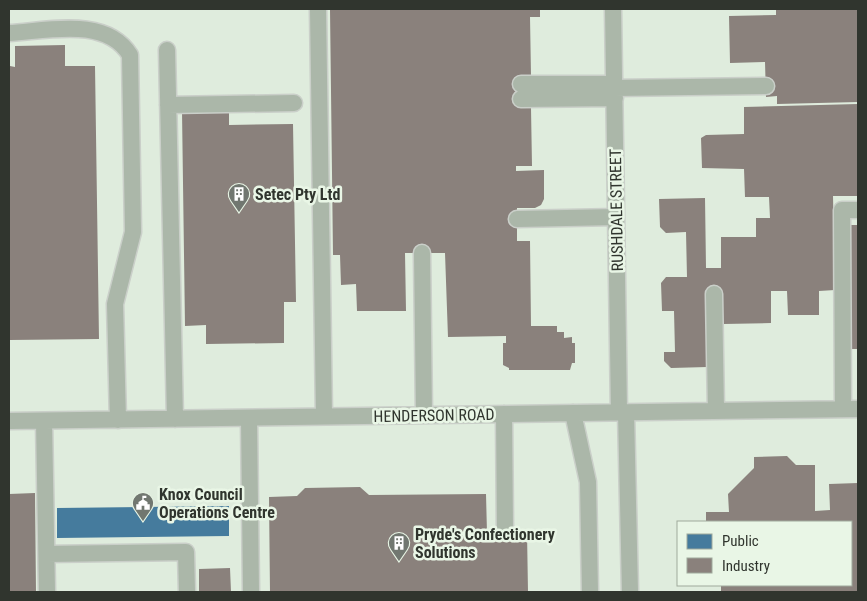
<svg xmlns="http://www.w3.org/2000/svg" width="867" height="601" font-family="'Roboto Condensed',sans-serif">
<style>
.built{fill:#dfecdd;fill-rule:evenodd}
.public{fill:#457b9d}
.industry{fill:#8a817c}
.lines{fill:none;stroke-linecap:round;stroke-linejoin:round}
.minor-casing{stroke:#cacfc9;stroke-width:19}
.minor{stroke:#abb7a9;stroke-width:16}
.labels{text-anchor:middle;stroke-width:5;stroke-linejoin:round;paint-order:stroke}
.poi-label{font-size:16px;font-weight:bold;fill:#30352e;stroke:#e9f6e6;text-anchor:start}
.street-label{font-size:16px;fill:#30352e;stroke:#e9f6e6}
</style>
<rect width="100%" height="100%" fill="#ebf2ea"/>
<!-- built -->
<path class="built" d="M9 9H858V592H9ZM678 522H851V585H678Z"/>
<!-- public -->
<path class="public" d="M229 506V536L57 538V508Z"/>
<!-- industry -->
<path class="industry" d="M330 9H540V17H530L531 76H521V108H531L532 166H516V171L544 170V199L541 205 535 208H517V241H530L531 326H557V332H564V338L572 337V343H575V363H572L570 370H509V368L503 365V343H506V336L448 337 445 253H405L406 311H357L356 284 341 285 340 255H333Z
M858 9V102L777 104V96L766 97 765 62 730 63 729 16 776 15V10Z
M65 45V66H95L99 339 9 340 10 66 15 67V46Z
M858 104V196H833L835 290 819 291V315H788L787 291H771V323L723 324 714 294 706 296 707 367 671 368 664 361V352H675L674 311H662L661 283 666 277H687L686 232 666 233 660 227 659 199 705 198 706 268H721V237H756V218H770L769 197H745L744 169 702 168 701 138 706 135 744 134V107Z
M229 110V125L293 124 296 302H284V343L206 344V325L185 326 182 111Z
M848 225H858V349H851Z
M787 456 796 465H815V511L830 510 829 484 858 483V592H721V585H851V522H706V512H729L728 494 754 468V457Z
M360 487 369 495 486 494 487 533 527 532 528 592H270L269 497 297 496 305 488Z
M35 493 36 592H9V494Z
M230 568 231 592H199V569Z"/>
<g class="lines">
<!-- minor casing -->
<g class="minor-casing">
<path id="minor" d="M318 9 324 416
M613 9 619 412
M9 33C47 31 106 16 130 55L133 232 115 304 118 420
M167 50 175 419
M521 84H614
M614 88 766 86
M521 99 615 98
M168 105 294 103
M517 219 616 217
M422 253 424 415
M714 294 716 411
M843 409 842 210H858
M626 412 630 592
M573 413 588 482 590 592
M504 414 505 532
M249 418 251 592
M9 421 858 409
M44 421 47 592
M47 554 186 552 187 592"/>
</g>
<!-- minor -->
<use href="#minor" class="minor"/>
</g>
<!-- icons -->
<defs>
<g id="building-pin" transform="scale(1.125)"><path d="M0 17L-7.5 6A9.5 9.5 0 1 1 7.5 6Z" fill="#717770" stroke="#e9f6e6"/><path d="M-4-6H4V6H1V3H-1V6H-4ZM-2.5-4.3h1.7v1.8h-1.7ZM.8-4.3h1.7v1.8H.8ZM-2.5-1h1.7V.8h-1.7ZM.8-1h1.7V.8H.8Z" fill="#fff"/></g>
<g id="civic-pin" transform="scale(1.125)"><path d="M0 17L-7.5 6A9.5 9.5 0 1 1 7.5 6Z" fill="#717770" stroke="#e9f6e6"/><path d="M-.6-6.5H3V-4.5H.6V-3L4-1V1h2V6H-6V1h2V-1L-.6-3ZM-1.2 2.5V6h2.4V2.5Z" fill="#fff"/></g>
</defs>
<g fill-rule="evenodd">
<use href="#building-pin" x="239" y="194"/>
<use href="#civic-pin" x="143" y="503"/>
<use href="#building-pin" x="399" y="543"/>
</g>
<g class="labels">
<!-- poi labels -->
<g class="poi-label">
<text x="255" y="200">Setec Pty Ltd</text>
<text x="159" y="500">Knox Council<tspan x="159" dy="18">Operations Centre</tspan></text>
<text x="415" y="540">Pryde's Confectionery<tspan x="415" dy="18">Solutions</tspan></text>
</g>
<!-- street labels -->
<g class="street-label">
<text transform="translate(616 210) rotate(-91)" y="6">RUSHDALE STREET</text>
<text transform="translate(434 415) rotate(-1)" y="6">HENDERSON ROAD</text>
</g>
</g>
<!-- border -->
<rect width="867" height="601" fill="none" stroke="#30352e" stroke-width="20"/>
<!-- legend -->
<rect x="677" y="521" width="175" height="65" fill="#e9f6e6" stroke="#9fa99c"/>
<rect x="687" y="534" width="25" height="15" fill="#457b9d" stroke="#9fa99c"/>
<text x="722" y="546" font-size="15" fill="#30352e">Public</text>
<rect x="687" y="558" width="25" height="15" fill="#8a817c" stroke="#9fa99c"/>
<text x="722" y="571" font-size="15" fill="#30352e">Industry</text>
</svg>
